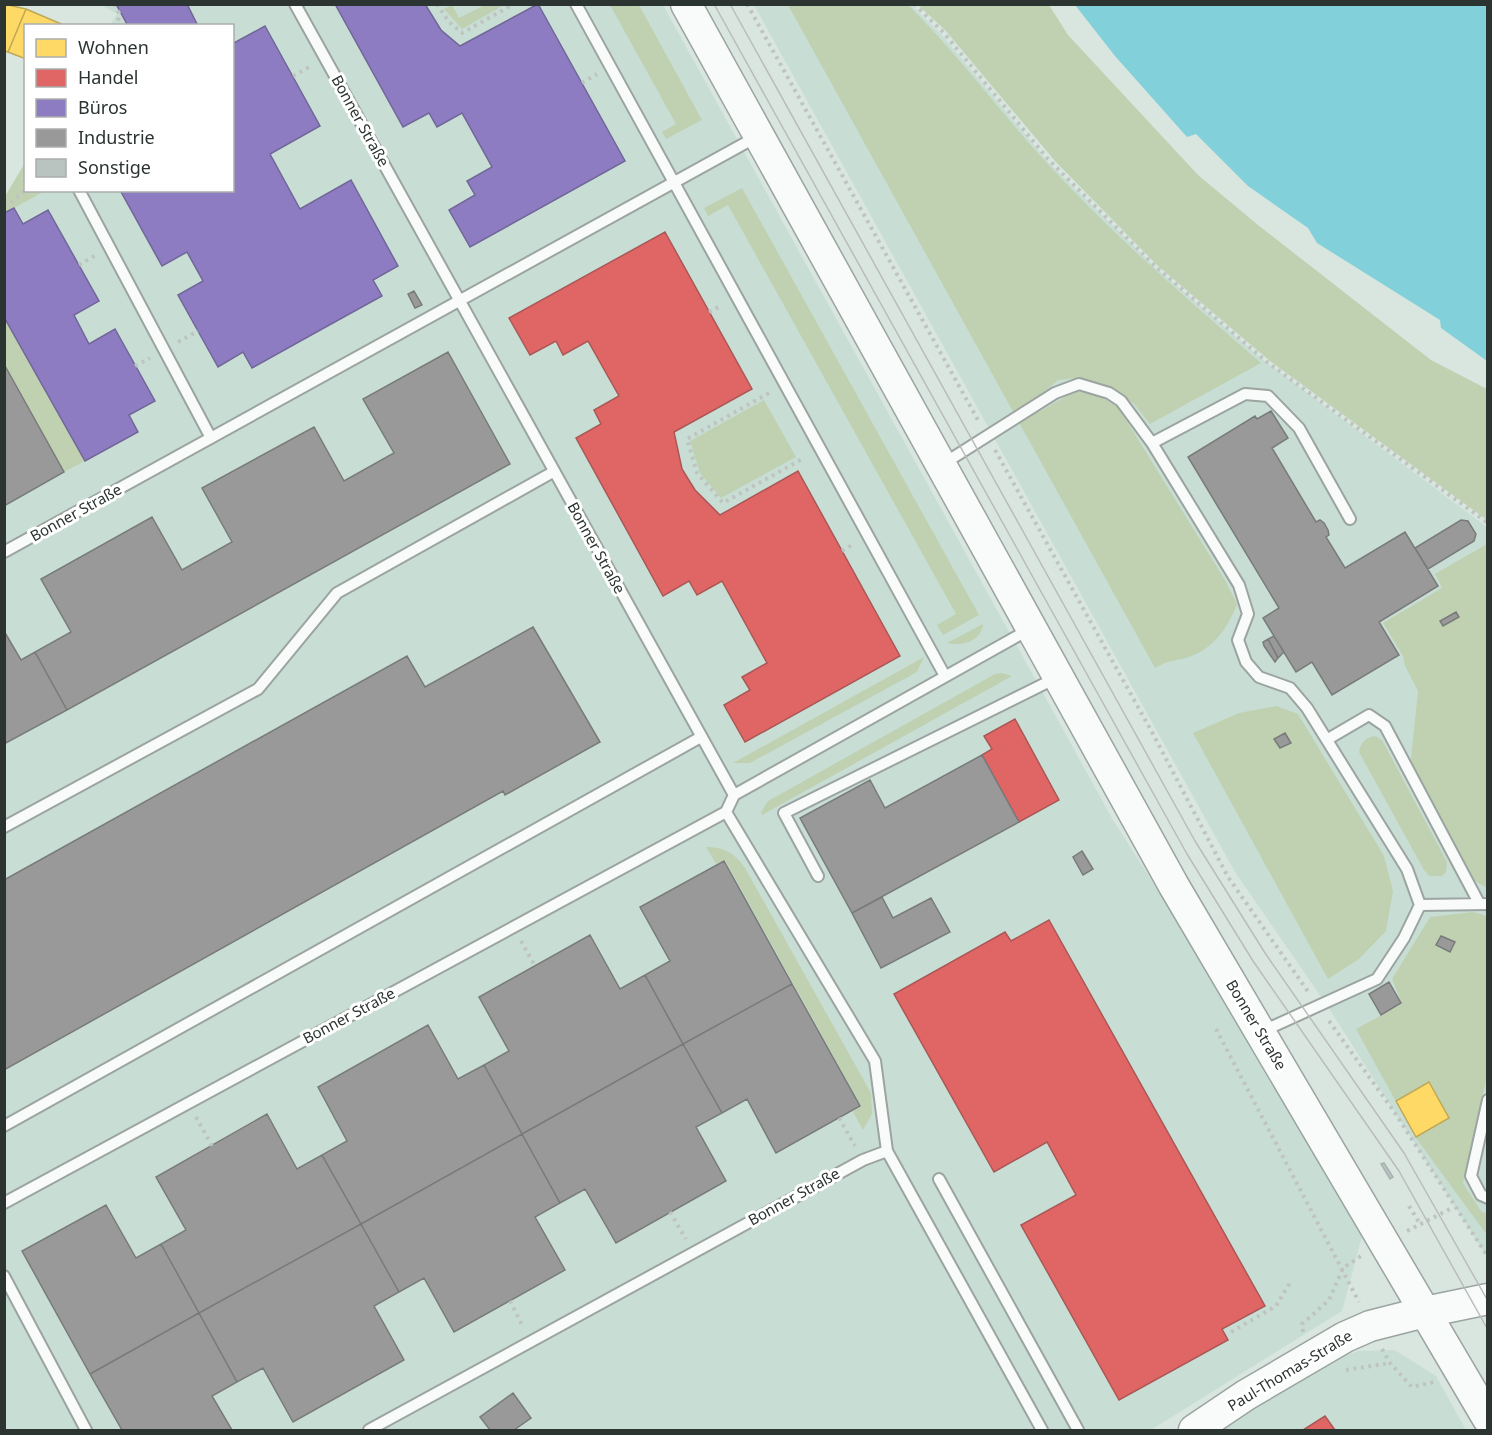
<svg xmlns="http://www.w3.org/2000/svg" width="1492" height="1435" font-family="'Noto Sans',sans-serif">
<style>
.built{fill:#c8ded5}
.green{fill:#bfd1b1}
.water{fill:#82d0da}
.homes{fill:#ffd966;stroke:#bfa856;stroke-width:1.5}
.shops{fill:#e06666;stroke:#aa5756;stroke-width:1.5}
.offices{fill:#8e7cc3;stroke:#706697;stroke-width:1.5}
.industry{fill:#999;stroke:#787b7a;stroke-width:1.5}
.building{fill:#b9c3c0;stroke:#a8b2b0;stroke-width:1.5}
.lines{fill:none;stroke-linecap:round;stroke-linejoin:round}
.lane-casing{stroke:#9ba4a0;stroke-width:14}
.secondary-casing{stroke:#9ba4a0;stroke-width:33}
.path{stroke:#bfc4c1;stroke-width:4;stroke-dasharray:3 4.5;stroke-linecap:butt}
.lane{stroke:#f9fbfa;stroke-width:10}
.secondary{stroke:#f9fbfa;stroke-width:30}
.tram{stroke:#b9bcbb;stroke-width:1.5}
.labels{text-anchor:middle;stroke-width:6;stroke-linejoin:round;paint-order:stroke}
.street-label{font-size:15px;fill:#2b3431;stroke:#fff}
</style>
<rect width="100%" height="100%" fill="#d9e6e0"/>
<!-- built -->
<path class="built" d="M101 5H663L1113 820 1367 1218 1342 1311 1151 1430H5L4 198 25 163 26 190H232V26L110 25 117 14Z
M754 5H911L941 34 1049 163 1156 268 1262 359 1487 527V1257L1328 1007 1235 872Z
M1395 1350 1436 1376 1466 1430H1223L1320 1365 1358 1351Z"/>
<!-- green -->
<path class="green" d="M452 5 459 18 485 5H504L462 29 444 9Z
M610 5H639L702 120 666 139 662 132 676 124Z
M788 5H908C958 54 999 111 1047 163 1113 235 1187 299 1261 363L1150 424 1135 405 1115 389 1080 378 1058 380 1033 401 1039 412 1075 391 1098 395 1118 407 1225 580 1237 604C1228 628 1213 650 1186 658 1174 661 1166 661 1155 668Z
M918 5H1049L1068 35 1198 175 1258 225 1431 360 1487 389V520L1270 361 1157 265 1055 161 945 30Z
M25 163 26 190 43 192 5 213 4 198Z
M742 188 979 615 943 635 937 625 956 614 728 205 708 216 704 208Z
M4 317 85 461 64 472 5 364Z
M764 400 796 457 721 498 700 473 690 441Z
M1487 544V888L1475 881 1456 857 1410 768 1418 691 1405 666 1403 656 1383 623 1442 588 1435 574Z
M983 624C982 641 961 647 947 643Z
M924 657 917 672 750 763H733Z
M1002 673 1012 676 762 815 761 812 768 801 995 674Z
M1276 706 1298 714 1384 856 1393 891 1386 931 1359 959 1328 979 1193 733 1239 713Z
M1375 736 1382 740 1447 862 1446 872 1442 876H1429L1424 870 1359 752C1361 742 1365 738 1375 736Z
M706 847C724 847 735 853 745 868L871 1093 872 1114 863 1130 853 1112 861 1106 725 860 716 864Z
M1473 912 1487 916V1076L1463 1183 1481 1211 1487 1214V1235L1416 1138 1356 1029 1402 1004 1392 979 1430 917Z"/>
<!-- water -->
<path class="water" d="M1075 5H1487V361L1441 328 1440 320 1317 243 1308 228 1248 186 1196 134 1187 137 1115 56Z"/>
<!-- homes -->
<path class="homes" d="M4 4 26 9 8 52 4 51Z
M26 9 66 26H26V59L8 52Z
M1429 1082 1449 1118 1416 1137 1396 1101Z"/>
<!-- shops -->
<path class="shops" d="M665 232 752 389 674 432 682 469 695 490 720 515 798 471 900 656 745 742 724 705 750 690 742 677 767 663 722 581 697 595 689 581 663 596 576 438 601 424 594 410 619 396 588 341 563 355 556 341 530 355 509 318Z
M1015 719 1059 800 1019 822 982 755 992 749 984 736Z
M1049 920 1265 1306 1222 1329 1228 1340 1119 1400 1021 1225 1076 1195 1047 1142 994 1172 894 994 1005 932 1011 941Z
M1325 1416 1335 1430H1303Z"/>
<!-- offices -->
<path class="offices" d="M116 4H187L198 26H128Z
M335 4H425L441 30 460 46 538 4 625 161 470 247 449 210 475 195 467 181 492 167 462 113 437 127 429 113 403 127Z
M265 26 320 126 270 154 300 209 351 180 398 266 373 280 382 296 313 334 252 368 243 352 218 367 178 295 203 281 187 252 162 266 120 190H232V44Z
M14 208 23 224 48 210 99 301 74 315 89 344 115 329 155 401 129 415 138 432 85 461 4 317V213Z"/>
<!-- industry -->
<path class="industry" d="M414 291 422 305 415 308 408 294Z
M448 352 510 464 67 710 35 652 71 632 41 579 152 517 182 570 232 542 202 488 314 427 344 481 394 453 363 399Z
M4 364 64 472 4 506Z
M1271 411 1288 438 1272 448 1316 522 1320 520 1324 523 1328 530 1329 535 1326 537 1345 568 1405 532 1438 586 1379 622 1399 655 1332 695 1312 662 1296 672 1263 618 1279 608 1188 457 1255 416 1257 419Z
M1461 520 1468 521 1476 534 1474 541 1428 569 1415 548Z
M1456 612 1459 617 1443 626 1440 621Z
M533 627 600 742 505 795 503 791 4 1070V880L407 656 425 687Z
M4 631 21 660 35 652 67 710 4 744Z
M1274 636 1284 652 1278 658 1268 639Z
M1268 639 1278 658 1275 662 1264 646 1263 642Z
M1285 733 1291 743 1280 748 1274 739Z
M982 755 1019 822 852 913 800 818 870 780 885 808Z
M1082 851 1093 869 1083 875 1073 857Z
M724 861 792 984 683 1044 645 975 670 961 640 907Z
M882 897 893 918 931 898 950 932 881 968 852 913Z
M590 935 620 989 645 975 683 1044 522 1134 484 1065 509 1051 479 997Z
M1441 936 1455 942 1450 952 1436 945Z
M1389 982 1401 1003 1381 1015 1369 994Z
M792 984 860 1106 776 1153 747 1099 722 1113 683 1044Z
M428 1025 458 1079 484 1065 522 1134 361 1224 322 1155 347 1141 318 1087Z
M683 1044 722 1113 696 1127 726 1181 616 1243 585 1189 560 1203 522 1134Z
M267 1114 297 1169 322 1155 361 1224 199 1313 161 1244 186 1230 156 1177Z
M522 1134 560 1203 535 1217 565 1270 454 1332 424 1278 399 1292 361 1224Z
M106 1205 136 1258 161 1244 199 1313 90 1374 22 1251Z
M361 1224 399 1292 374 1306 404 1360 293 1422 263 1368 237 1382 199 1313Z
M199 1313 237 1382 212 1396 232 1430H122L90 1374Z
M513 1393 531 1418 514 1430H490L480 1417Z"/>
<!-- building -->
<path class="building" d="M1384 1163 1393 1177 1390 1179 1381 1164Z"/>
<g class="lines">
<!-- lane casing -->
<g class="lane-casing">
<path id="lane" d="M295 4 734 795
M576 4 945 676
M79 190 211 438
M1152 443 1245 394 1268 396 1299 428 1350 519
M943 464 1055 393 1079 384 1109 393 1121 401 1152 443 1239 585 1248 614 1238 640 1246 662 1259 677 1290 688 1307 708 1407 869 1420 905 1404 938 1377 979 1263 1031
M4 552 758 136
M1328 739 1369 715 1385 726 1479 903
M4 827 258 689 337 593 553 472
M818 876 784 813 1058 677
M1420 905 1488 904
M1488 1100 1471 1176 1481 1195 1488 1198
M4 1126 701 737
M887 1151 1042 1430
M939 1179 1078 1430
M4 1203 726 812 734 795 1030 629
M4 1276 86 1430
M369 1430 863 1160 887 1151 875 1061 726 812"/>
</g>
<!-- secondary casing -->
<g class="secondary-casing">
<path id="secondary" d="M686 4 1174 886 1488 1419
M1194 1430 1246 1395 1345 1337 1370 1326 1425 1312 1488 1299"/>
</g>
<!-- path -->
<path class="path" d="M114 4 119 13 118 26
M437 4 449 22 462 33 514 4
M747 4 979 422
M914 4 943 32 1048 159 1155 266 1267 362 1488 523
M293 76 311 66
M582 83 597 74
M4 205H8L26 189
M79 265 96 255
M709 312 721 306
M178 342 198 331
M135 366 150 358
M769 393 687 439 697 473 723 503 804 458
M995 450 1153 734 1228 877 1309 993
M842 551 852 545
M521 941 535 966
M1329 1021 1395 1113 1488 1257
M1216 1029 1359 1302
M196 1117 212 1146
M839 1118 855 1146
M1409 1206 1420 1224
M670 1212 686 1239
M1407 1231 1454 1207
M510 1301 522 1325
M1231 1332 1276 1306 1291 1281
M1303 1332 1302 1324 1329 1300 1343 1268 1361 1256
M1382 1349 1390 1363 1412 1387 1434 1382
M1346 1370 1390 1363"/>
<!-- lane -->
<use href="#lane" class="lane"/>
<!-- secondary -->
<use href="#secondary" class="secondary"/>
<!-- tram -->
<path class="tram" d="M714 4 1187 854 1253 961 1399 1171 1488 1330
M730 4 1195 841 1265 953 1404 1153 1488 1301"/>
</g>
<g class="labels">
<!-- street labels -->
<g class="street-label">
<text transform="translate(360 121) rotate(61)" y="5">Bonner Straße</text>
<text transform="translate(76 513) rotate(-29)" y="5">Bonner Straße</text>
<text transform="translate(596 548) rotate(61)" y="5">Bonner Straße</text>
<text transform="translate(349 1016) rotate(-28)" y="5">Bonner Straße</text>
<text transform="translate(1256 1025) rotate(59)" y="5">Bonner Straße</text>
<text transform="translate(794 1197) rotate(-29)" y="5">Bonner Straße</text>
<text transform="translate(1290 1371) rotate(-31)" y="5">Paul-Thomas-Straße</text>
</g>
</g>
<!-- border -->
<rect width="1492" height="1435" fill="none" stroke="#2b3431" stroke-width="12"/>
<!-- legend -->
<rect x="24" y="24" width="210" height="168" fill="#ffffff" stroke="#aaaead" stroke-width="1.5"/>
<rect x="36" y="39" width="30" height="18" fill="#ffd966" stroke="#aaaead" stroke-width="1.5"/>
<text x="78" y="54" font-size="18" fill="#2b3431">Wohnen</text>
<rect x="36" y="69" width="30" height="18" fill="#e06666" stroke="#aaaead" stroke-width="1.5"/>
<text x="78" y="84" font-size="18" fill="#2b3431">Handel</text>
<rect x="36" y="99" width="30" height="18" fill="#8e7cc3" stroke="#aaaead" stroke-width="1.5"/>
<text x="78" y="114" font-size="18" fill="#2b3431">Büros</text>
<rect x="36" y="129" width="30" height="18" fill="#999999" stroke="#aaaead" stroke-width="1.5"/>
<text x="78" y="144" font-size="18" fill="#2b3431">Industrie</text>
<rect x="36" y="159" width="30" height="18" fill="#b9c3c0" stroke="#aaaead" stroke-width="1.5"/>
<text x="78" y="174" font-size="18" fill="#2b3431">Sonstige</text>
</svg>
